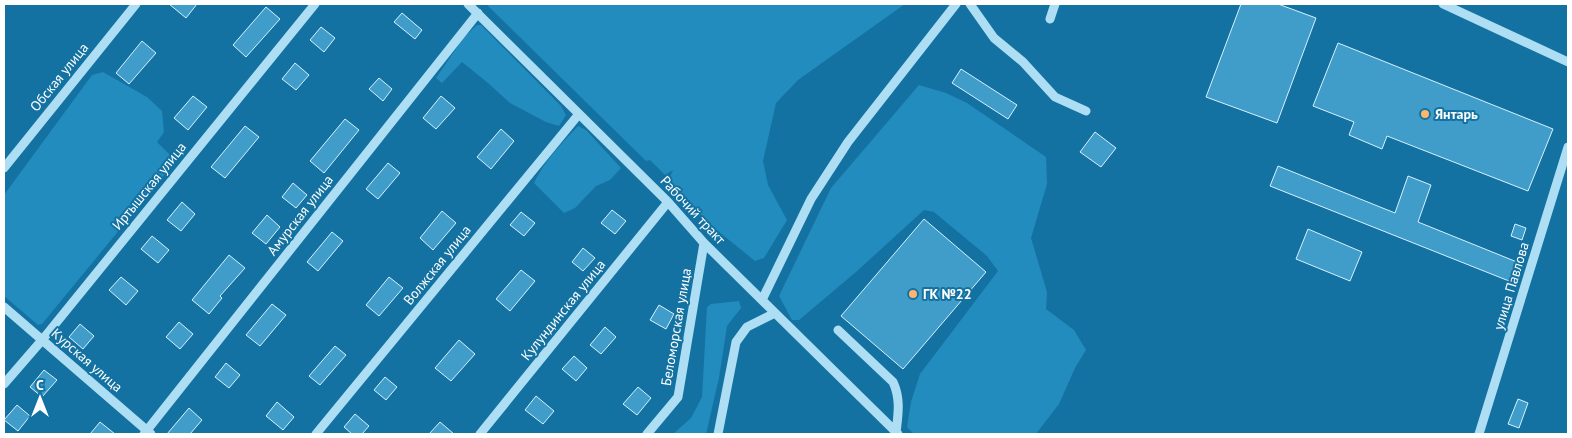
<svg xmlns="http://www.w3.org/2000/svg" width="1572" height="438" font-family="'PT Sans',sans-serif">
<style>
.green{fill:#228cbe}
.building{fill:#409dc9;stroke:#d6f1fe}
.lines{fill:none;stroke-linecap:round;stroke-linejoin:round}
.minor{stroke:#addef4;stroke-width:9}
.poi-dot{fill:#ffb470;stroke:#1372a1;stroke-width:2}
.labels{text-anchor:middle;stroke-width:4;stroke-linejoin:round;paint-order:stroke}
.street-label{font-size:14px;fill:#fff;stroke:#1372a1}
.poi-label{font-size:14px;font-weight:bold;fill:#fff;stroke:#1372a1;text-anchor:start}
</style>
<rect width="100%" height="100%" fill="#1372a1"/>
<!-- green -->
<path class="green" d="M486 4H905L798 80 776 103 763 161 768 185 787 220 764 258 755 261 708 223 668 181 673 170 665 175 650 160 646 161Z
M477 25H481L561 106 566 115 559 126 546 122 510 103 488 83 462 62 442 83 436 78 464 37Z
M103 72 147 97 162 111 164 132 157 142 172 157 171 167 42 324 38 325 4 296V195L92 75Z
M919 85 946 93 967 103 1046 157 1047 184 1031 238 1047 292 1046 309 1074 330 1086 350 1075 368 1059 404 1036 434H914L907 427 911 402 920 374 998 271 987 256 934 212 924 210 856 272 799 320H792L779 296 831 188Z
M578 126 586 130 621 168 610 180 596 186 575 208 564 213 534 183C544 161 562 143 578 126Z
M739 301 741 308 727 326 719 378 706 434H673L691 418 702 397 707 307 711 304Z"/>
<!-- building -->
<path class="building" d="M169 4H197L186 18Z
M1241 4H1278L1316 18 1277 123 1206 97Z
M266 7 280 19 246 57 233 45Z
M402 13 422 30 415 39 394 22Z
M321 27 335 38 324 52 310 40Z
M142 41 156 53 129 84 116 73Z
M1338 43 1553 129 1528 191 1387 136 1382 149 1349 135 1354 122 1313 106Z
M295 63 309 75 296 90 282 79Z
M961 69 1017 105 1008 119 952 83Z
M379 78 392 89 383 101 369 89Z
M193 96 207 107 188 130 174 118Z
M441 96 455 108 436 129 423 118Z
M345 119 359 130 324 173 310 161Z
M245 126 259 137 225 178 211 167Z
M501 129 514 141 491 169 477 157Z
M1095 132 1116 148 1101 167 1080 152Z
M388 163 400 173 378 199 366 189Z
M1278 166 1395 213 1408 176 1431 185 1418 222 1517 262 1509 281 1270 186Z
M293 183 307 195 296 208 282 197Z
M182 202 195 214 181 231 167 220Z
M612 210 626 221 615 234 601 223Z
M442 211 456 223 433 250 420 238Z
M521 212 535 223 524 236 510 225Z
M267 215 280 227 266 244 252 233Z
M924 219 986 272 903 369 841 316Z
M1515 224 1526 228 1522 240 1511 236Z
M1308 229 1362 252 1350 281 1296 259Z
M332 232 343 241 318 271 307 262Z
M152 236 169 250 158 263 141 249Z
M583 248 595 258 583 271 572 262Z
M229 255 245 268 220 296 222 298 209 314 192 300Z
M521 270 535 281 510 311 496 299Z
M121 277 138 291 126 305 109 290Z
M389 277 403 288 379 316 366 305Z
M272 304 286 315 260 346 246 335Z
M659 305 674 314 666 329 650 320Z
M179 322 193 334 180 349 166 337Z
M80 324 94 336 83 349 69 337Z
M605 327 616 337 601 354 590 345Z
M459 340 475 354 451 381 435 368Z
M335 346 346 355 320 385 309 376Z
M574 356 587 368 576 381 562 369Z
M226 363 240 375 229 388 215 377Z
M44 370 57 380 42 397 30 387Z
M385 377 397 387 386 400 374 390Z
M638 387 651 398 637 415 623 404Z
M536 396 554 411 543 424 525 410Z
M1518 399 1528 403 1519 428 1508 424Z
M277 402 294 417 283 430 266 416Z
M17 405 30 416 18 431 4 420Z
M189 408 202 420 190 434H167Z
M355 414 369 426 362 434H352L344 427Z
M100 422 115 434H90Z
M440 422 454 434H429Z"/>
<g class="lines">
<!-- minor -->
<path class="minor" d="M468 4 668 202 704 243 898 434
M970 4 994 38 1023 62 1055 97 1086 111
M1443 4 1568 62
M1050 19 1055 4
M4 168 136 4
M762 300 811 199 848 142 956 4
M4 307 151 434
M838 330 893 382C901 399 898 415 896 433
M4 384 43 339 315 4
M144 434 478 13
M316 434 579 114
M480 434 668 202
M647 434 678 397 704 243
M718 434 736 342 747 327 775 313
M1479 434 1568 147"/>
</g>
<!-- markers -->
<g class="poi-dot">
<circle cx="1425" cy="114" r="5"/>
<circle cx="913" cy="294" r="5"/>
</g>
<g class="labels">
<!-- street labels -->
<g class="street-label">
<text transform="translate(59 77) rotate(-51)" y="5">Обская улица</text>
<text transform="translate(149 186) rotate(-51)" y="5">Иртышская улица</text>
<text transform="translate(693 210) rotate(47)" y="5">Рабочий тракт</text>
<text transform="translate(300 215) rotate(-52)" y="5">Амурская улица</text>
<text transform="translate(437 265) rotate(-51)" y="5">Волжская улица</text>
<text transform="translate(1511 286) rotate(-73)" y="5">улица Павлова</text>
<text transform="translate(563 310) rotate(-51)" y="5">Кулундинская улица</text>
<text transform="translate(676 327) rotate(-80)" y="5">Беломорская улица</text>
<text transform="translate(87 360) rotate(41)" y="5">Курская улица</text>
</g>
<!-- poi labels -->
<g class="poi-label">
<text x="1435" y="119">Янтарь</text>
<text x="923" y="299">ГК №22</text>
</g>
</g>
<!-- border -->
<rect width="1572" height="438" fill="none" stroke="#ffffff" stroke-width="10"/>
<!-- north arrow -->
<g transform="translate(40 398)" stroke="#1372a1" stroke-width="4" paint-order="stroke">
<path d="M0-4L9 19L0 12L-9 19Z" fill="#ffffff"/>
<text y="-8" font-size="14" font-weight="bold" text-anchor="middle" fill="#ffffff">С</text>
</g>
</svg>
